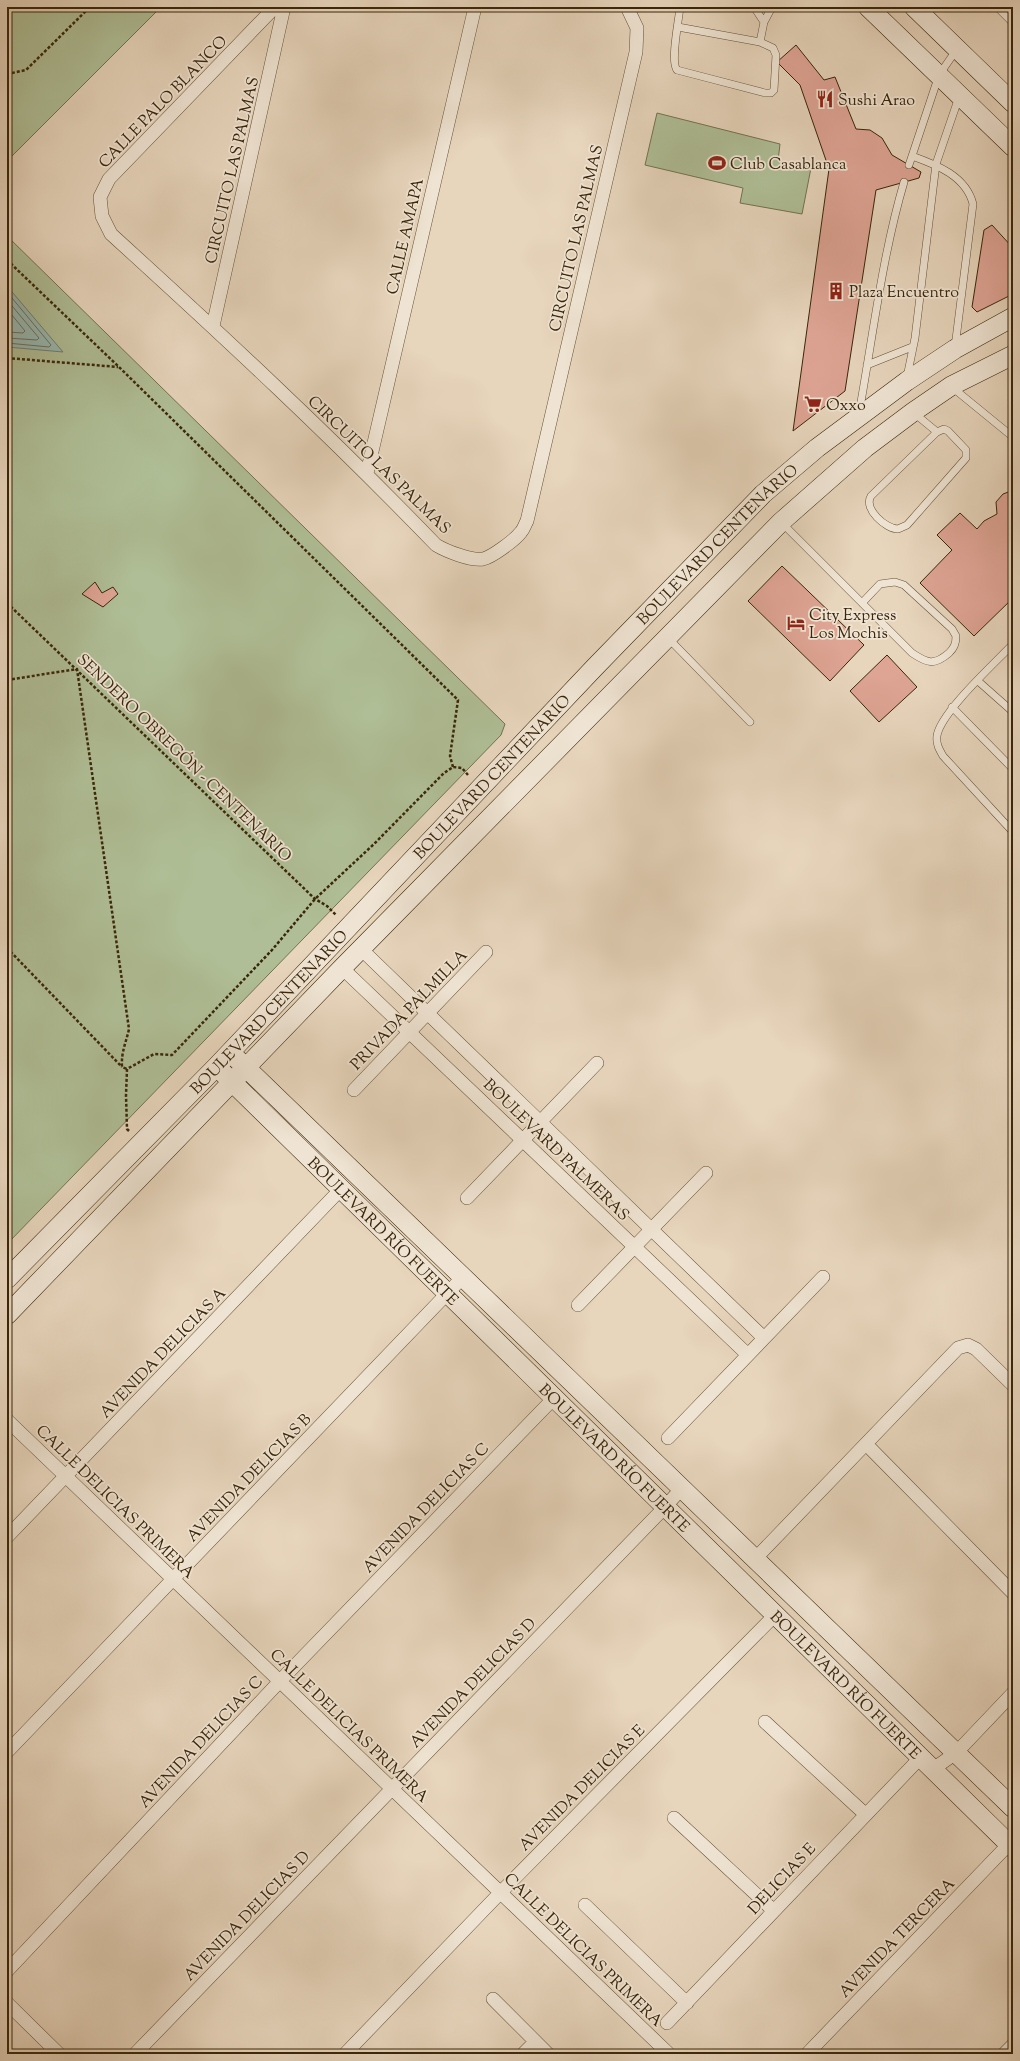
<svg xmlns="http://www.w3.org/2000/svg" width="1020" height="2061" font-family="'Sorts Mill Goudy',serif">
<style>
.green{fill:#afbe96;stroke:#747250}
.water{fill:#97b8b1;stroke:#717e6e}
.lines{fill:none;stroke-linecap:round;stroke-linejoin:round}
.shore{stroke:#686f5e;stroke-width:1}
.building{fill:#dea494;stroke:#39260a}
.lane-casing{stroke:#645236;stroke-width:8}
.street-casing{stroke:#645236;stroke-width:14}
.secondary-casing{stroke:#39260a;stroke-width:20}
.path{stroke:#39260a;stroke-width:2.5;stroke-dasharray:3 2;stroke-linecap:butt}
.lane{stroke:#efe4d3;stroke-width:7}
.street{stroke:#efe4d3;stroke-width:13}
.secondary{stroke:#efe4d3;stroke-width:19}
.labels{text-anchor:middle;stroke-width:3.5;stroke-linejoin:round;paint-order:stroke}
.poi-label{font-size:16px;fill:#39260a;stroke:#efe4d3;text-anchor:start}
.street-label{font-size:16px;fill:#39260a;stroke:#efe4d3}
</style>
<rect width="100%" height="100%" fill="#e7d5bc"/>
<filter id="stains"><feTurbulence type="fractalNoise" baseFrequency=".005" numOctaves="4"/><feColorMatrix values="0 0 0 0 .2 0 0 0 0 .09 0 0 0 0 .02 0 0 0 .5 -.17"/></filter>
<radialGradient id="worn" r=".72"><stop offset=".6" stop-color="#630" stop-opacity="0"/><stop offset="1" stop-color="#630" stop-opacity=".3"/></radialGradient>
<!-- green -->
<path class="green" d="M7 7H161L7 161Z
M657 113 780 144 778 161 811 168 802 214 740 203 743 188 645 165Z
M7 236 505 724 501 735 7 1244Z"/>
<!-- water -->
<path class="water" d="M7 286 63 352 7 347Z"/>
<g class="lines">
<!-- shore -->
<path class="shore" d="M7 292 51 345 49 347 7 343
M7 300 39 338 37 340 7 338
M7 309 25 331 23 333 7 332"/>
</g>
<!-- building -->
<path class="building" d="M796 45 824 80 835 77 856 129 870 130 882 138 892 155 921 172 919 178 876 190 845 391 793 431 829 169 800 85 777 62Z
M992 225 1013 248V294L977 312 972 307 984 230Z
M1011 491H1013V598L974 636 920 583 952 550 937 535 960 513 977 529 984 521 997 514 996 502 1003 494Z
M782 566 864 645 830 681 748 601Z
M95 582 102 593 113 587 118 594 103 607 82 594Z
M887 655 917 687 879 722 850 691Z"/>
<g class="lines">
<!-- lane casing -->
<g class="lane-casing">
<path id="lane" d="M754 7 764 22
M997 7 1013 23
M678 27 760 42 773 48 776 55 774 90 771 93H765L677 70C670 62 679 19 680 7
M760 42 764 22 772 7
M912 156C937 165 966 176 973 204L955 347
M909 165 939 75 957 49
M867 365 912 347
M907 377 915 338 936 164 959 97
M953 388 1013 437
M859 413C873 336 882 257 904 182
M914 413 937 432
M944 429 948 431 966 450V458L907 525 898 529C886 529 863 509 871 496L937 432Z
M782 523 912 653C927 663 934 666 949 653 954 648 956 644 956 636L952 629 904 585 895 582 880 584 862 603
M668 638 750 722
M1013 644C995 663 940 713 937 736 936 744 939 749 943 756L1013 832
M978 681 1013 712
M952 707 1013 769"/>
</g>
<!-- street casing -->
<g class="street-casing">
<path id="street" d="M275 7 109 179 100 197 102 216 111 234C222 335 332 437 436 545 446 551 471 561 483 559 492 557 515 540 521 532 524 529 525 524 527 521L636 52 637 28 627 7
M213 326 284 7
M367 473 475 7
M361 949 764 1338
M342 968 748 1355
M354 1090 486 952
M467 1198 597 1063
M578 1305 706 1173
M7 1420 669 2054
M668 1438 823 1277
M866 1444 1013 1593
M7 1537 341 1189
M755 1559 958 1348 968 1345 976 1349 1013 1385
M765 1722 865 1814
M7 1752 463 1277
M933 1769 956 1753 1013 1693
M674 1818 774 1911
M585 1905 687 2003
M7 1971 280 1681 554 1398
M493 1999 548 2054
M7 2003 59 2054
M667 2023 921 1757
M135 2054 665 1507 682 1488
M345 2054 500 1893 775 1615
M523 2054 535 2042
M807 2054 1009 1844
M1004 2054 1013 2045"/>
</g>
<!-- secondary casing -->
<g class="secondary-casing">
<g id="secondary">
<path d="M868 7 1013 147"/>
<path d="M914 7 1013 103"/>
<path d="M237 1059 1013 1808"/>
<path id="s1" d="M223 1073 1013 1848"/>
<path id="s2" d="M7 1279 216 1067 595 667 763 494 817 448 907 381 955 349 1013 317"/>
<path d="M7 1315 342 968 781 522 865 448 913 412 951 386 1013 355"/>
</g>
</g>
<!-- path -->
<path class="path" d="M7 74 26 70 90 7
M7 260 119 367 458 700 450 756 453 767
M7 358 118 367
M7 603 315 899 327 906 336 915
M7 680 77 669 129 1029C126 1043 121 1052 122 1067L127 1069
M7 948 122 1067
M129 1131 127 1129 126 1095 127 1069 154 1054 172 1055 272 950 315 899 374 844 444 773 453 767 462 768 468 775"/>
<!-- lane -->
<use href="#lane" class="lane"/>
<!-- street -->
<use href="#street" class="street"/>
<!-- secondary -->
<use href="#secondary" class="secondary"/>
</g>
<!-- icons -->
<defs>
<g id="restaurant-bare" transform="scale(1.38)"><path d="M-5-6h1v4h1v-4h1v4h1v-4h1v5L-1.5 .5V6h-2V.5L-5-1ZM5-6V6H3V1.5H1.5Q1.5-4 5-6Z" fill="#8f2418" stroke="#efe4d3" stroke-width="2.5" paint-order="stroke"/></g>
<g id="stadium-bare" transform="scale(1.38)"><path d="M0-5a6.5 5 0 1 0 0 10a6.5 5 0 1 0 0-10ZM-3.5-1.8h7v3.6h-7Z" fill="#8f2418" stroke="#efe4d3" stroke-width="2.5" paint-order="stroke"/></g>
<g id="building-bare" transform="scale(1.38)"><path d="M-4-6H4V6H1V3H-1V6H-4ZM-2.5-4.3h1.7v1.8h-1.7ZM.8-4.3h1.7v1.8H.8ZM-2.5-1h1.7V.8h-1.7ZM.8-1h1.7V.8H.8Z" fill="#8f2418" stroke="#efe4d3" stroke-width="2.5" paint-order="stroke"/></g>
<g id="supermarket-bare" transform="scale(1.38)"><path d="M-6-5.5h2.5l.6 2H6L4.5 2H-2.5L-4.4-4H-6ZM-1.5 3.2a1.3 1.3 0 1 0 .1 0ZM3 3.2a1.3 1.3 0 1 0 .1 0Z" fill="#8f2418" stroke="#efe4d3" stroke-width="2.5" paint-order="stroke"/></g>
<g id="hotel-bare" transform="scale(1.38)"><path d="M-6-4.5h1.5V1H6V5H4.5V3h-9V5H-6ZM-4 0a1.8 1.8 0 1 1 3.6 0ZM.5 0V-2.5h3Q6-2.5 6 0Z" fill="#8f2418" stroke="#efe4d3" stroke-width="2.5" paint-order="stroke"/></g>
</defs>
<g fill-rule="evenodd">
<use href="#restaurant-bare" x="825" y="99"/>
<use href="#stadium-bare" x="717" y="163"/>
<use href="#building-bare" x="836" y="291"/>
<use href="#supermarket-bare" x="813" y="404"/>
<use href="#hotel-bare" x="796" y="623"/>
</g>
<g class="labels">
<!-- poi labels -->
<g class="poi-label">
<text x="838" y="105">Sushi Arao</text>
<text x="730" y="169">Club Casablanca</text>
<text x="849" y="297">Plaza Encuentro</text>
<text x="826" y="410">Oxxo</text>
<text x="809" y="620">City Express<tspan x="809" dy="18">Los Mochis</tspan></text>
</g>
<!-- street labels -->
<g class="street-label">
<text transform="translate(162 101) rotate(-46)" y="6">CALLE PALO BLANCO</text>
<text transform="translate(231 170) rotate(-77)" y="6">CIRCUITO LAS PALMAS</text>
<text transform="translate(404 236) rotate(-77)" y="6">CALLE AMAPA</text>
<text transform="translate(575 238) rotate(-77)" y="6">CIRCUITO LAS PALMAS</text>
<text transform="translate(380 464) rotate(44)" y="6">CIRCUITO LAS PALMAS</text>
<text dy="6" stroke="none"><textPath href="#s2" startOffset="1022">BOULEVARD CENTENARIO</textPath></text>
<text transform="translate(185 757) rotate(44)" y="6">SENDERO OBREGÓN - CENTENARIO</text>
<text dy="6" stroke="none"><textPath href="#s2" startOffset="698">BOULEVARD CENTENARIO</textPath></text>
<text transform="translate(408 1009) rotate(-46)" y="6">PRIVADA PALMILLA</text>
<text dy="6" stroke="none"><textPath href="#s2" startOffset="374">BOULEVARD CENTENARIO</textPath></text>
<text transform="translate(557 1149) rotate(44)" y="6">BOULEVARD PALMERAS</text>
<text dy="6" stroke="none"><textPath href="#s1" startOffset="225">BOULEVARD RÍO FUERTE</textPath></text>
<text transform="translate(162 1352) rotate(-46)" y="6">AVENIDA DELICIAS A</text>
<text dy="6" stroke="none"><textPath href="#s1" startOffset="549">BOULEVARD RÍO FUERTE</textPath></text>
<text transform="translate(248 1477) rotate(-46)" y="6">AVENIDA DELICIAS B</text>
<text transform="translate(116 1501) rotate(44)" y="6">CALLE DELICIAS PRIMERA</text>
<text transform="translate(425 1507) rotate(-46)" y="6">AVENIDA DELICIAS C</text>
<text transform="translate(472 1682) rotate(-46)" y="6">AVENIDA DELICIAS D</text>
<text dy="6" stroke="none"><textPath href="#s1" startOffset="873">BOULEVARD RÍO FUERTE</textPath></text>
<text transform="translate(350 1725) rotate(44)" y="6">CALLE DELICIAS PRIMERA</text>
<text transform="translate(200 1741) rotate(-47)" y="6">AVENIDA DELICIAS C</text>
<text transform="translate(581 1787) rotate(-45)" y="6">AVENIDA DELICIAS E</text>
<text transform="translate(781 1878) rotate(-47)" y="6">DELICIAS E</text>
<text transform="translate(246 1915) rotate(-46)" y="6">AVENIDA DELICIAS D</text>
<text transform="translate(896 1937) rotate(-46)" y="6">AVENIDA TERCERA</text>
<text transform="translate(584 1949) rotate(44)" y="6">CALLE DELICIAS PRIMERA</text>
</g>
</g>
<!-- margin -->
<rect width="1020" height="2061" fill="none" stroke="#e7d5bc" stroke-width="24"/>
<rect x="8" y="8" width="1004" height="2045" fill="none" stroke="#39260a" stroke-width="2"/>
<rect x="12" y="12" width="996" height="2037" fill="none" stroke="#39260a"/>
<rect width="100%" height="100%" filter="url(#stains)"/>
<rect width="100%" height="100%" fill="url(#worn)"/>
</svg>
